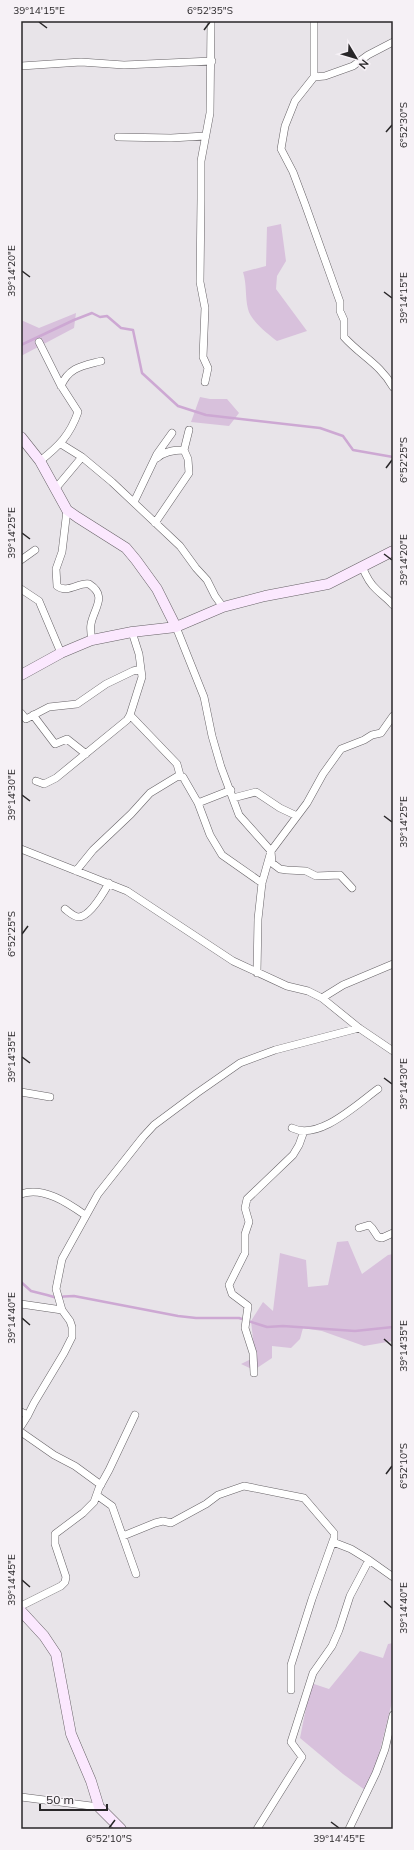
<svg xmlns="http://www.w3.org/2000/svg" width="414" height="1850" font-family="Mulish,sans-serif">
<style>
.green{fill:#d8c1dc}
.lines{fill:none;stroke-linecap:round;stroke-linejoin:round}
.stream{stroke:#cda8d3;stroke-width:2.5}
.street-casing{stroke:#666266;stroke-width:8}
.secondary-casing{stroke:#666266;stroke-width:11}
.street{stroke:#fff;stroke-width:7}
.secondary{stroke:#fbe8fe;stroke-width:10}
.ticks{fill:none;stroke:#282628;stroke-width:1.5}
.neatline{fill:none;stroke:#282628;stroke-width:1.5}
.ticks-label{font-size:10px;text-anchor:middle;fill:#282628}
</style>
<rect width="100%" height="100%" fill="#e8e4e9"/>
<!-- green -->
<path class="green" d="M281 224 286 261 277 276 276 289 307 331 277 341C268 334 250 320 248 309 245 297 247 285 243 272L266 266 267 227Z
M76 313 74 328 21 356V320L39 328Z
M200 397 210 399H227L239 413 229 426 191 422Z
M348 1241 362 1274 388 1255 393 1254V1341L364 1346 322 1331 303 1328 300 1339 291 1348 272 1346V1358L254 1370 241 1364 255 1357 251 1321 263 1302 273 1311 280 1253 306 1260 308 1287 328 1285 337 1242Z
M393 1643V1698L377 1762 365 1790 343 1774 300 1738 311 1683 329 1689 360 1651 383 1658 388 1644Z"/>
<g class="lines">
<!-- stream -->
<path class="stream" d="M21 345 74 320 92 313 100 317 107 316 121 328 133 330 142 373 178 406 206 415 320 428 343 436 353 450 393 457
M21 1282 31 1291 47 1295 54 1297 74 1296 178 1316 196 1318H239L267 1327 283 1326 355 1331 393 1327"/>
<!-- street casing -->
<g class="street-casing">
<path id="street" d="M314 21V77L295 101 285 126 281 149 293 172 305 204 340 302V311L344 320V337C361 356 380 364 393 387
M21 66 81 62 124 65 212 61
M314 77 325 76 353 66 368 55 393 42
M118 137 171 138 205 136
M39 342 60 384 78 412C70 435 59 446 40 461
M205 382 208 368 203 357 205 308 200 282 201 199V161L210 113 211 21
M61 386C69 367 82 366 101 361
M61 444 82 457 112 482 180 546 196 568 207 580 215 596 223 607
M157 458C165 451 174 450 184 450
M56 488 82 457
M134 502 157 454 172 433
M67 510 62 552 56 569 57 586C67 594 79 582 89 584 108 596 94 608 91 624 90 629 91 635 92 640
M155 523 189 473 188 459 184 450 189 430
M21 560 35 550
M362 566C365 574 370 584 377 590 382 595 388 599 393 605
M21 589 39 601 61 653
M176 627 204 697 212 736 221 767 239 815 271 851 272 863 280 869 287 870 306 871 316 876 340 875 352 888
M21 713 26 719 49 707 77 704 106 684 133 671 141 669
M33 715 55 744 67 739 86 754
M130 715 177 764 180 775
M36 781 44 784 56 778 127 720 130 715 142 677 139 654 132 632
M233 798 256 792 280 808 297 816
M198 803 210 835 222 855 262 883
M21 849 127 891 233 961 287 986 308 991 322 998 359 1028 393 1051
M76 871 93 850 131 814 150 793 178 776 183 777 198 803 231 790
M65 909C69 912 74 917 79 917 90 916 104 892 109 883
M257 973 258 919 262 883 271 851 307 803 323 774 341 749 364 740 372 735 381 733 393 716
M322 998 343 985 393 964
M21 1092 50 1097
M292 1128C319 1141 357 1104 378 1089
M21 1194C43 1186 68 1203 85 1215
M359 1228 369 1225 372 1228 378 1237 382 1238 393 1233
M21 1304 62 1310
M254 1373 253 1353 245 1328 248 1306 232 1294 229 1285 245 1253V1234L249 1222 245 1208 247 1199 293 1155 299 1145 304 1131
M21 1412 28 1415 21 1426
M28 1415 34 1403 64 1353 72 1337V1327L70 1321 62 1310 56 1289 62 1259 98 1194 143 1137 154 1125 197 1093 240 1063 275 1050 359 1028
M21 1432 54 1455 75 1466 101 1485
M98 1496 112 1506 136 1574
M123 1536 155 1523 163 1521 171 1523 206 1504 218 1495 244 1486 304 1498 334 1533V1538L312 1599 291 1665V1690
M369 1560 393 1577
M21 1606 61 1586 65 1582 66 1577 55 1544V1534L83 1513 94 1502 99 1488 109 1470 135 1415
M21 1797 99 1807
M257 1829 302 1757 291 1742 313 1673 332 1646 339 1630 350 1596 369 1560 351 1549 333 1542
M349 1829 376 1773 385 1749 393 1715"/>
</g>
<!-- secondary casing -->
<g class="secondary-casing">
<path id="secondary" d="M21 437 40 461 67 510 77 517 126 548 136 560 157 589 176 627
M21 675 61 653 92 640 132 632 176 627 223 607 265 596 328 584 393 551
M21 1611 44 1636 56 1654 71 1734 91 1781 99 1807 121 1829"/>
</g>
<!-- street -->
<use href="#street" class="street"/>
<!-- secondary -->
<use href="#secondary" class="secondary"/>
</g>
<!-- ticks -->
<path class="ticks" d="M39 22 47 28M204 30 210 22M386 132 392 125M22 271 30 277M384 292 392 298M386 468 392 460M22 533 30 539M384 554 392 560M22 795 30 801M384 816 392 822M22 934 28 926M22 1057 30 1063M384 1078 392 1084M22 1318 30 1325M384 1339 392 1346M386 1474 392 1466M22 1580 30 1587M384 1601 392 1608M331 1822 339 1828M109 1828 115 1820"/>
<!-- border -->
<rect width="414" height="1850" fill="none" stroke="#f6f1f6" stroke-width="44"/>
<!-- north arrow -->
<g transform="translate(356 58) rotate(128)" stroke="#f6f1f6" stroke-width="3" paint-order="stroke">
<path d="M0-3L7 15L0 10L-7 15Z" fill="#282628"/>
<text y="-6" font-size="11" font-weight="bold" text-anchor="middle" fill="#282628">N</text>
</g>
<!-- scale -->
<path d="M40 1804v6h67v-6" fill="none" stroke="#282628" stroke-width="2"/>
<text x="46" y="1804" font-size="12" fill="#282628" stroke="#f6f1f6" stroke-width="3" paint-order="stroke">50 m</text>
<rect x="22" y="22" width="370" height="1806" class="neatline"/>
<g class="ticks-label">
<text x="39" y="14">39°14'15"E</text>
<text x="210" y="14">6°52'35"S</text>
<text transform="translate(403 125) rotate(-90)" y="4">6°52'30"S</text>
<text transform="translate(11 271) rotate(-90)" y="4">39°14'20"E</text>
<text transform="translate(403 298) rotate(-90)" y="4">39°14'15"E</text>
<text transform="translate(403 460) rotate(-90)" y="4">6°52'25"S</text>
<text transform="translate(11 533) rotate(-90)" y="4">39°14'25"E</text>
<text transform="translate(403 560) rotate(-90)" y="4">39°14'20"E</text>
<text transform="translate(11 795) rotate(-90)" y="4">39°14'30"E</text>
<text transform="translate(403 822) rotate(-90)" y="4">39°14'25"E</text>
<text transform="translate(11 934) rotate(-90)" y="4">6°52'25"S</text>
<text transform="translate(11 1057) rotate(-90)" y="4">39°14'35"E</text>
<text transform="translate(403 1084) rotate(-90)" y="4">39°14'30"E</text>
<text transform="translate(11 1318) rotate(-90)" y="4">39°14'40"E</text>
<text transform="translate(403 1346) rotate(-90)" y="4">39°14'35"E</text>
<text transform="translate(403 1466) rotate(-90)" y="4">6°52'10"S</text>
<text transform="translate(11 1580) rotate(-90)" y="4">39°14'45"E</text>
<text transform="translate(403 1608) rotate(-90)" y="4">39°14'40"E</text>
<text x="109" y="1842">6°52'10"S</text>
<text x="339" y="1842">39°14'45"E</text>
</g>
</svg>
